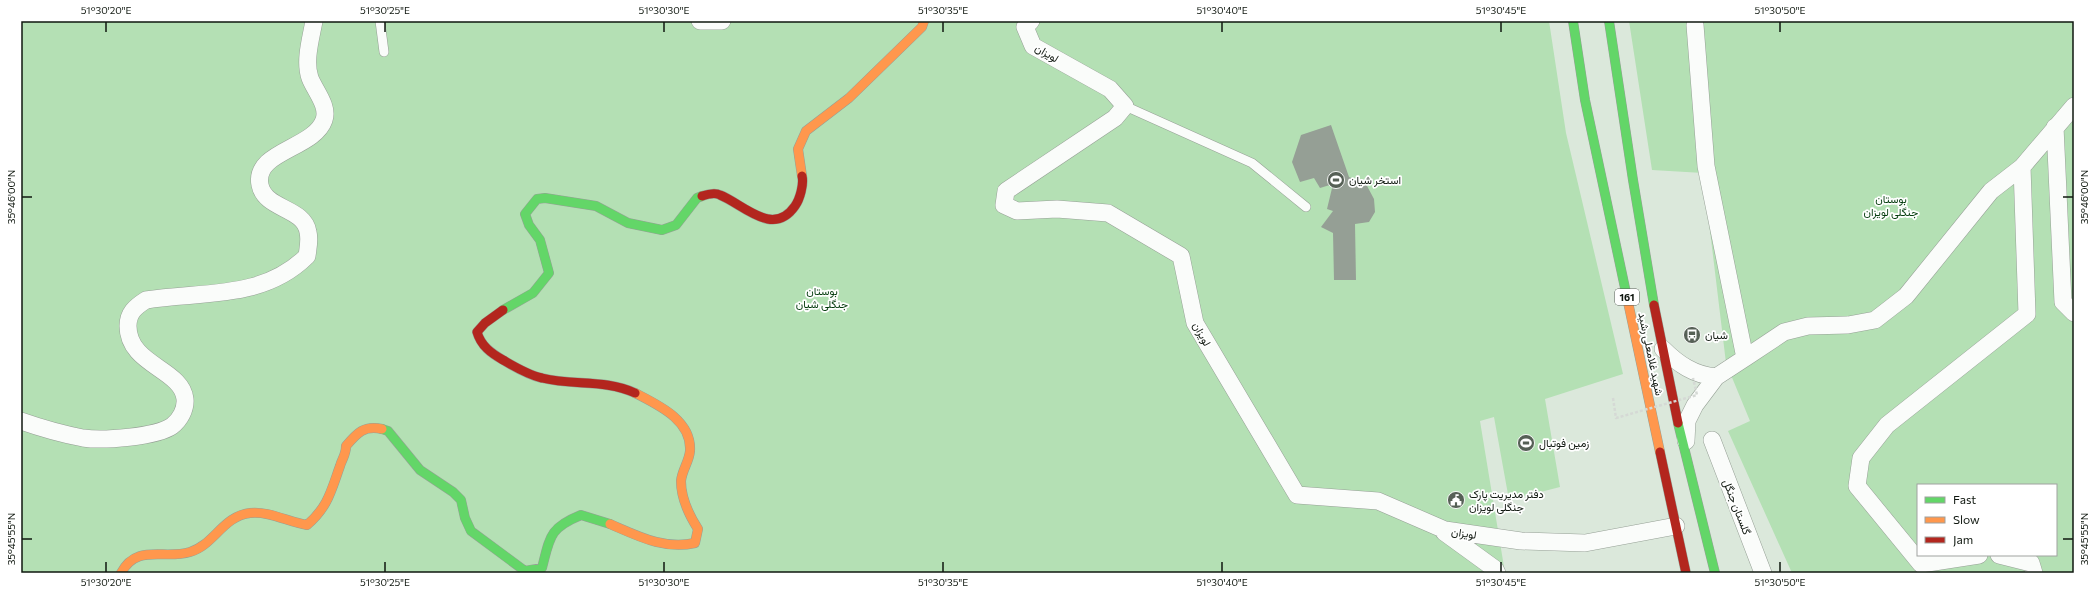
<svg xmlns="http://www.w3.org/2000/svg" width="2095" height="594" font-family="Commissioner,Vazirmatn,sans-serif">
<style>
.green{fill:#b4e0b4;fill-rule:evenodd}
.building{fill:#959f95}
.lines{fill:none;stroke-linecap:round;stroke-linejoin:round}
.lane-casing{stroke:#96a096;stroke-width:10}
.street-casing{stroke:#96a096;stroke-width:18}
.fast-casing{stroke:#96a096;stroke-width:10}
.slow-casing{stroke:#96a096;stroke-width:10}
.jam-casing{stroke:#96a096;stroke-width:10}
.lane{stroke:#fafcfa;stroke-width:9}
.street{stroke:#fafcfa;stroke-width:17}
.fast{stroke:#63d668;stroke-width:9}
.slow{stroke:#ff974d;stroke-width:9}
.jam{stroke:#b3261e;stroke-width:9}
.path-bridge{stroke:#d5d9d5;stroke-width:2.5;stroke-dasharray:3 2;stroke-linecap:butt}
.ticks{fill:none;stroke:#0f170f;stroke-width:1.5}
.labels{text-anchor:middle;stroke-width:3.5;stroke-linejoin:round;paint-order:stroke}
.shield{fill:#fff;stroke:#575d57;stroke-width:1}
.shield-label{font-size:10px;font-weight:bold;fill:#0f170f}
.street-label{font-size:11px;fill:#0f170f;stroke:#fff}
.poi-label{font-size:11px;fill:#0f170f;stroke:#fff;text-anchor:start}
.park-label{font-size:11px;fill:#033b0c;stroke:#fff}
.neatline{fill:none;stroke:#0f170f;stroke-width:1.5}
.ticks-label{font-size:10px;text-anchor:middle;fill:#0f170f}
</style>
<rect width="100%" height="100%" fill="#dbe8db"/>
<!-- green -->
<path class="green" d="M21 21H1549L1566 133 1623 374 1545 399 1560 487 1509 500 1494 417 1480 421 1505 573H21Z
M1629 21H2074V573H1792L1728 431 1750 421 1726 363 1703 173 1652 170ZM1918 485H2056V555H1918Z"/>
<!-- building -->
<path class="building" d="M1331 125 1349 177 1366 184 1374 199 1375 212 1369 222 1355 224 1356 280H1334L1333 233 1321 227 1333 211 1327 209 1333 184 1320 188 1314 178 1300 182 1292 162 1301 135Z"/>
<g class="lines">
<!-- lane casing -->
<g class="lane-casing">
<path id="lane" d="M380 21 384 52
M1125 106 1252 163 1306 207"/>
</g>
<!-- street casing -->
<g class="street-casing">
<path id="street" d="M700 21H722
M1031 21 1025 27 1033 46 1110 89 1125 106 1115 118 1006 191 1004 205 1017 211 1057 209 1108 213 1181 256 1195 323 1297 495 1378 501 1445 530 1521 541 1585 543 1676 526
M1695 25 1706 166 1745 358 1784 332 1808 326 1848 325 1875 320 1906 296 1991 191 2022 167
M2055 127 2063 302 2074 313
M1663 349C1678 364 1694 375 1716 377
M21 421C41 428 62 434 83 438 103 441 156 437 172 426 180 420 186 409 185 399 182 369 128 365 128 326 128 313 135 307 146 300 202 291 263 300 307 256 308 248 310 240 308 232 304 207 265 210 260 185 253 151 314 149 324 120 329 106 315 91 310 78 304 61 311 38 314 21
M1712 440 1763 573
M1686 441 1687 421 1695 405 1716 377 1745 358
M1444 532 1495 569 1497 573
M1979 555 1921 564 1857 486 1861 458 1887 425 2027 314 2022 167 2074 106
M1999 555 2031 563 2034 573"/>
</g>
<!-- fast casing -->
<g class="fast-casing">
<path id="fast" d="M1573 21 1585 100 1628 302
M1609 21 1633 180 1654 305
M503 310 533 293 549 273 540 240 529 225 525 214 537 199 545 198 596 206 628 223 662 230 676 225 697 198 702 196
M1678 423 1715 573
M382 429 388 431 420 470 453 492 461 500 465 518 471 531 525 571 542 568C550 537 549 528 581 515L610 524"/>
</g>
<!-- slow casing -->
<g class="slow-casing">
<path id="slow" d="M802 176 798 149 806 131 849 98 922 27 924 21
M1628 302 1660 452
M610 524C638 536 664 550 695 543L698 529C689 515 681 498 681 481 682 470 689 462 690 451 692 420 658 405 635 393
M121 573C137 543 163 560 190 552 214 545 223 516 250 513 270 511 288 522 307 525 328 507 331 491 340 466 342 459 346 455 346 446 357 433 364 425 382 429"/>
</g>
<!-- jam casing -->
<g class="jam-casing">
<path id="jam" d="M702 196C708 194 715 192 720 195 743 204 773 238 795 206 800 199 804 184 802 176
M1654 305 1678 423
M503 310 485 323 477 332C481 346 491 353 503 360 515 367 528 375 542 378 573 386 605 379 635 393
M1660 452 1686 573"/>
</g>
<!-- lane -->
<use href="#lane" class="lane"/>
<!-- street -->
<use href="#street" class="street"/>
<!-- fast -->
<use href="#fast" class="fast"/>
<!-- slow -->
<use href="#slow" class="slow"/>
<!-- jam -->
<use href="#jam" class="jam"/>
<!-- path-bridge -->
<path class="path-bridge" d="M1613 398 1616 418 1697 395 1693 378"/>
</g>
<!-- ticks -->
<path class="ticks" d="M106 22V32M385 22V32M664 22V32M943 22V32M1222 22V32M1501 22V32M1780 22V32M22 197H32M2063 197H2073M22 539H32M2063 539H2073M106 562V572M385 562V572M664 562V572M943 562V572M1222 562V572M1501 562V572M1780 562V572"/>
<!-- icons -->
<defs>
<g id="stadium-disc" transform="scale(0.9)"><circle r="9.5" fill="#566056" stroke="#fff"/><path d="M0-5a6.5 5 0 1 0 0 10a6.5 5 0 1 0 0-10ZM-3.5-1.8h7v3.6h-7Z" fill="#fff"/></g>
<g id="bus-disc" transform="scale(0.9)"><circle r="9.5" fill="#566056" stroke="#fff"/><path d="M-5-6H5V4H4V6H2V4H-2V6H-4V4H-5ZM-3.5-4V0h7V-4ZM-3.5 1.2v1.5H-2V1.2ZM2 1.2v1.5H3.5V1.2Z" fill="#fff"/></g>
<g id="civic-disc" transform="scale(0.9)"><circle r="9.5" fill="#566056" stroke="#fff"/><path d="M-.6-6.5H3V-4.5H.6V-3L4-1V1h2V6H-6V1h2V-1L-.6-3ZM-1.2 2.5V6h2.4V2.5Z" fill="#fff"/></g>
</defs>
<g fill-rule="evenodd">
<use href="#stadium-disc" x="1336" y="180"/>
<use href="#bus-disc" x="1692" y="335"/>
<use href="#stadium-disc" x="1526" y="443"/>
<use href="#civic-disc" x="1456" y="500"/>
</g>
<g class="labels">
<!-- shield labels -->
<rect class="shield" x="1615" y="289" width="24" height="16" rx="3"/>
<g class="shield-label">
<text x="1627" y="301">161</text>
</g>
<!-- street labels -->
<g class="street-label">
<text transform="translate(1047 53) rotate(31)" y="4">لویزان</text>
<text transform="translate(1202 334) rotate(62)" y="4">لویزان</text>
<text transform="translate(1651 354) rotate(78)" y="4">شهید غلامعلی رشید</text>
<text transform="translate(1737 507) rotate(69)" y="4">گلستان جنگل</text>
<text transform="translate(1464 533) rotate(9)" y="4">لویزان</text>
</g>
<!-- poi labels -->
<g class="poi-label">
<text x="1349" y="184">استخر شیان</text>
<text x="1705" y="339">شیان</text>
<text x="1539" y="447">زمین فوتبال</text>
<text x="1469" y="498">دفتر مدیریت پارک<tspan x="1469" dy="13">جنگلی لویزان</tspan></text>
</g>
<!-- park labels -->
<g class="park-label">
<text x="1891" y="203">بوستان<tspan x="1891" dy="13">جنگلی لویزان</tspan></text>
<text x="822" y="295">بوستان<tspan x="822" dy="13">جنگلی شیان</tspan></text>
</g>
</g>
<!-- border -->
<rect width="2095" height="594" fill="none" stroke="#ffffff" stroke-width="44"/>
<!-- legend -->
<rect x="1917" y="484" width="140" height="72" fill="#ffffff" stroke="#9fa29f"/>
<rect x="1925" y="497" width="20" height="6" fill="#63d668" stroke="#9fa29f"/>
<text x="1953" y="504" font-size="12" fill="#0f170f">Fast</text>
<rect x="1925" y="517" width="20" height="6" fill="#ff974d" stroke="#9fa29f"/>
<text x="1953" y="524" font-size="12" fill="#0f170f">Slow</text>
<rect x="1925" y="537" width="20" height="6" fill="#b3261e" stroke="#9fa29f"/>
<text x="1953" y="544" font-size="12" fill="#0f170f">Jam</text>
<rect x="22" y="22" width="2051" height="550" class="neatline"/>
<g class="ticks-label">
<text x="106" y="14">51°30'20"E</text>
<text x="385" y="14">51°30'25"E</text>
<text x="664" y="14">51°30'30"E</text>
<text x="943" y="14">51°30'35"E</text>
<text x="1222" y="14">51°30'40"E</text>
<text x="1501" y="14">51°30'45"E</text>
<text x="1780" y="14">51°30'50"E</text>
<text transform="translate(11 197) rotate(-90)" y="4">35°46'00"N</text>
<text transform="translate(2084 197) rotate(-90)" y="4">35°46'00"N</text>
<text transform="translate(11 539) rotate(-90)" y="4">35°45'55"N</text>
<text transform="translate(2084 539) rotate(-90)" y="4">35°45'55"N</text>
<text x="106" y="586">51°30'20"E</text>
<text x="385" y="586">51°30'25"E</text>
<text x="664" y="586">51°30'30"E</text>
<text x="943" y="586">51°30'35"E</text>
<text x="1222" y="586">51°30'40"E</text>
<text x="1501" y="586">51°30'45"E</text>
<text x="1780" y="586">51°30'50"E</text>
</g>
</svg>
